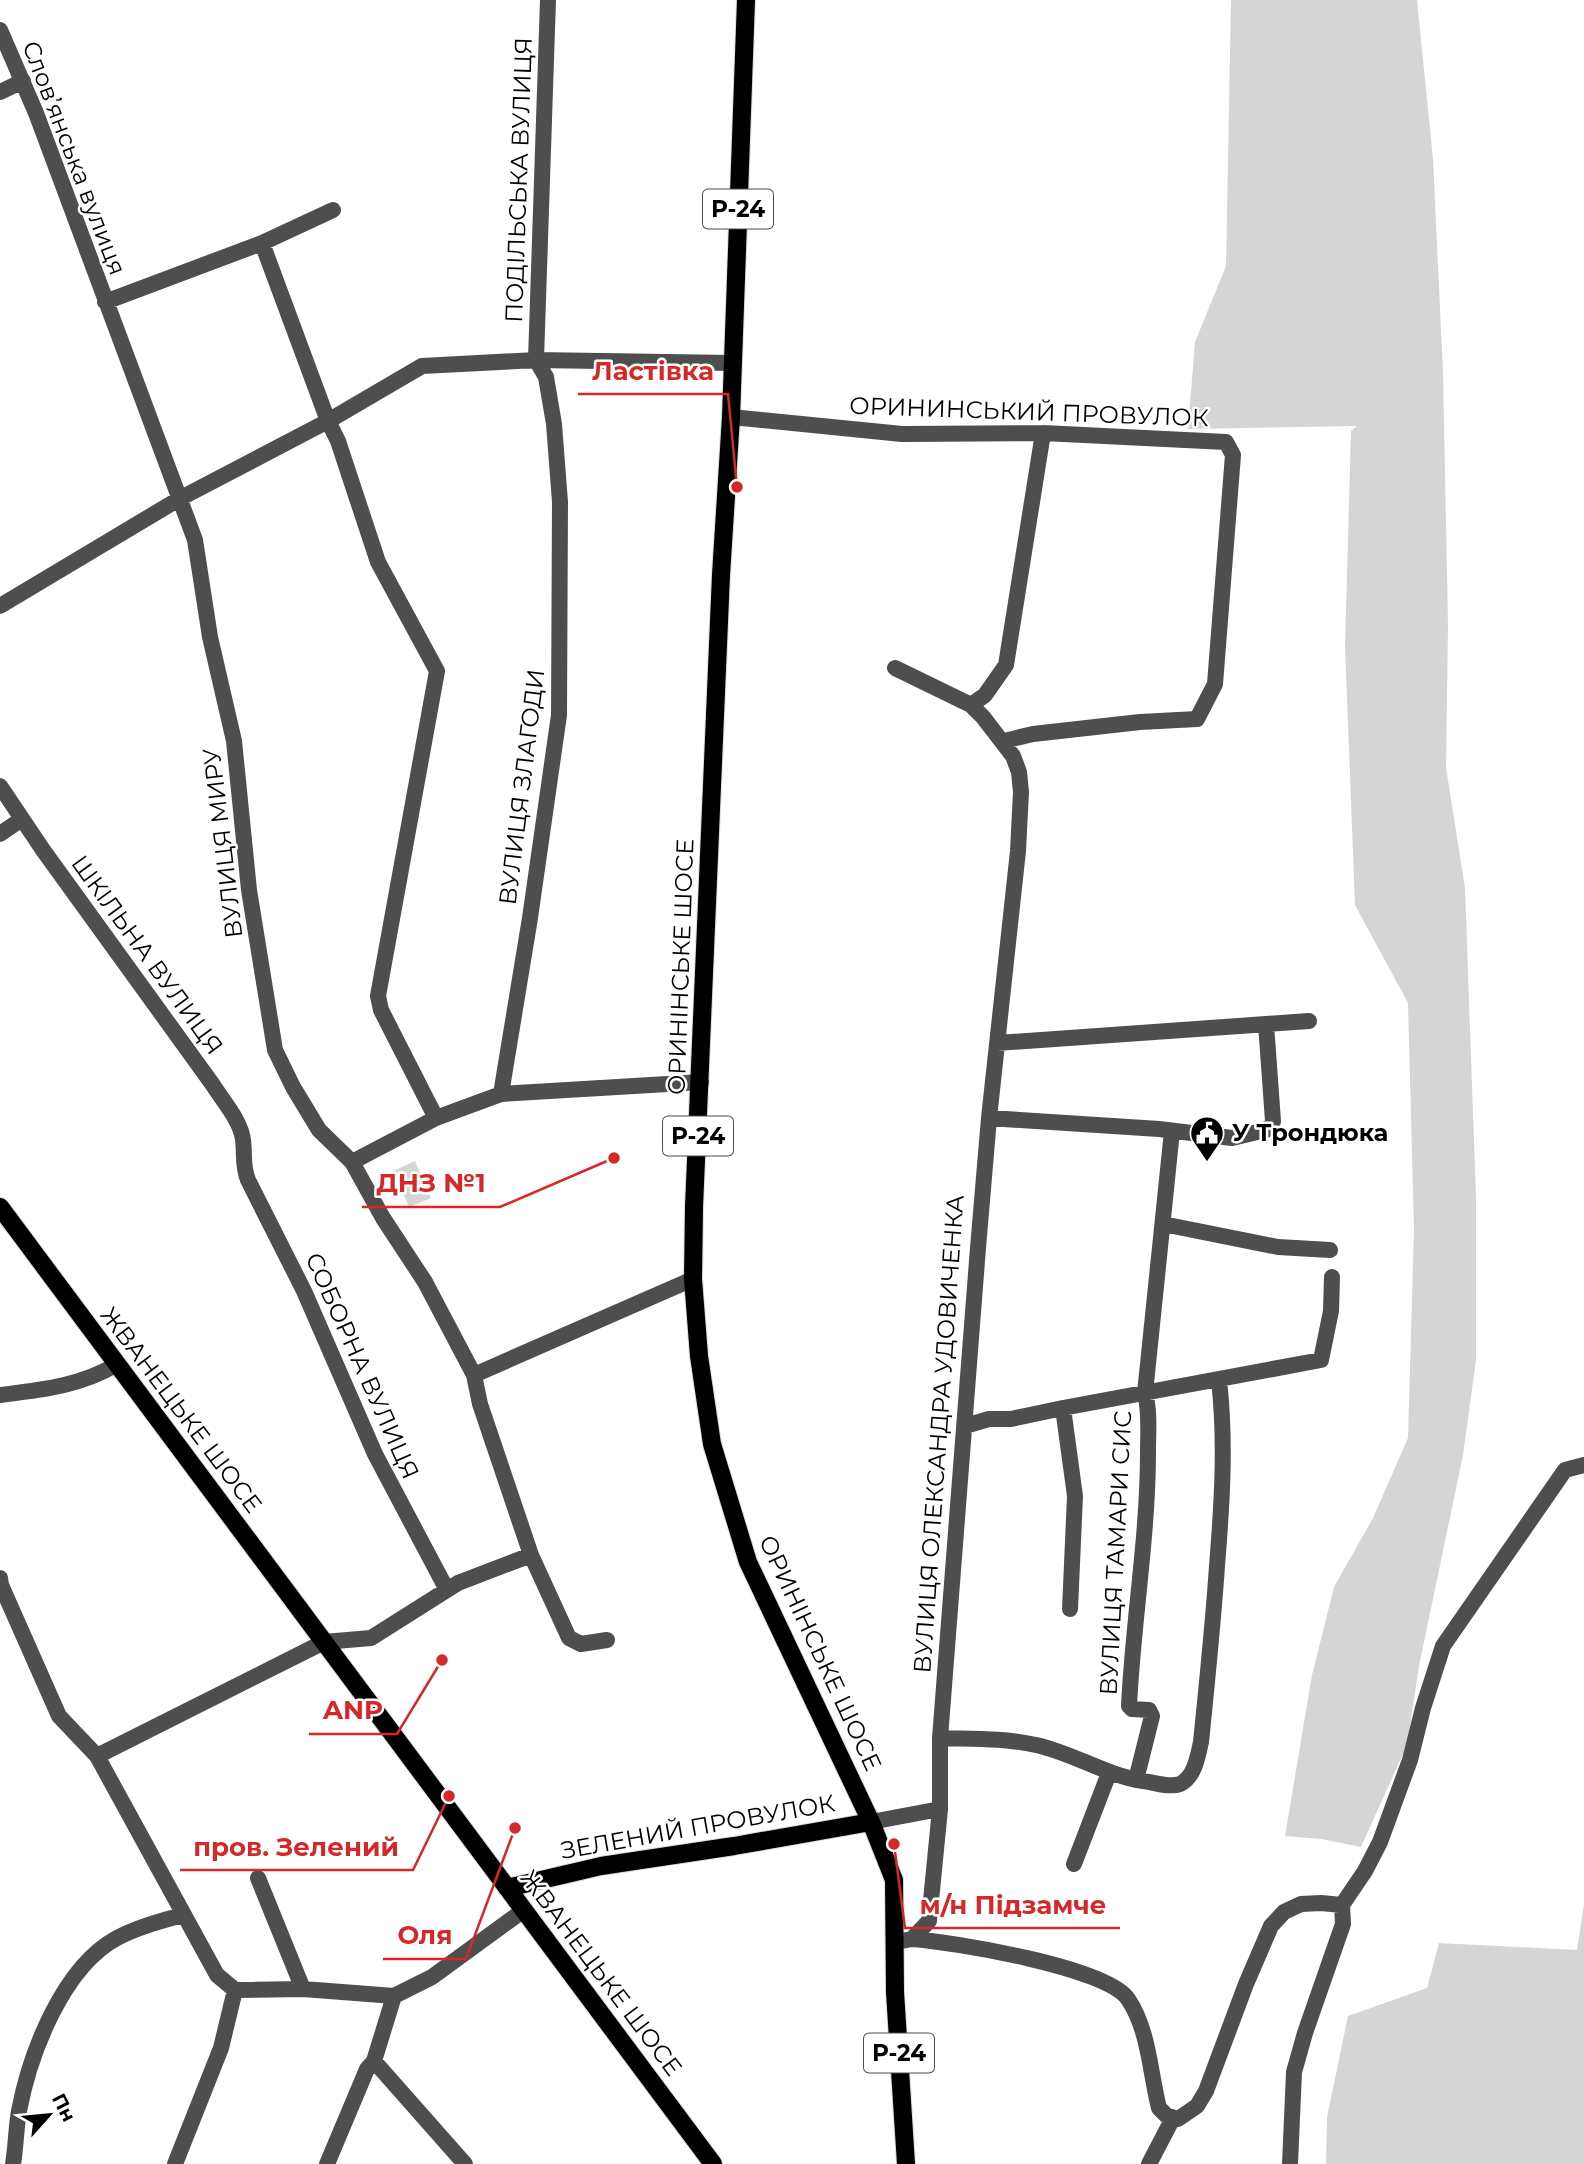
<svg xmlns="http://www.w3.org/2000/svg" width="1584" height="2164" font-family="Montserrat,sans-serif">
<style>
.green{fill:#d5d5d5}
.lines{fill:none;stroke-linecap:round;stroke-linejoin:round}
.major-casing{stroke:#dbdbdb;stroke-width:20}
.minor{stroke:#4e4e4e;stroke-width:16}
.major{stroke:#000;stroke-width:18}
.labels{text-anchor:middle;stroke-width:5;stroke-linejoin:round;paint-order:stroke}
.shield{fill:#fff;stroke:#4c4c4c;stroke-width:2}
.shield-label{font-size:23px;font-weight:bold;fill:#000}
.street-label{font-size:24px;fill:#000;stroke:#fff}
.poi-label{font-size:24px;font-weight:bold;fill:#000;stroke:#fff;text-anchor:start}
.leader{fill:none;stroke:#d62828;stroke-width:2.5}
.callout-dot{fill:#d62828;stroke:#fff;stroke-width:2.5}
.callout-label{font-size:26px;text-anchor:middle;font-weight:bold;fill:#d62828;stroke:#fff;stroke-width:5;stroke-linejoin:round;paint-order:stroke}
</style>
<rect width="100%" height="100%" fill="#fff"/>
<!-- green -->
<path class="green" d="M1231 0H1417L1433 159 1443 372 1448 625 1446 768 1465 888 1476 1197V1360L1463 1455 1419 1666 1407 1745 1361 1847 1321 1839 1285 1836 1312 1675 1334 1587 1373 1518 1408 1438 1414 1229 1408 1003 1355 905 1345 646 1351 431 1357 426 1188 429 1195 342 1226 266Z
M415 1161 431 1198 409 1207 393 1171Z
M1584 1904V2164H1326L1327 2117 1348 2016 1427 1988 1439 1943 1577 1950Z"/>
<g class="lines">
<!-- major casing -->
<g class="major-casing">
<path id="major" d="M746 0 731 417 721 575 694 1207 693 1279 699 1356 712 1444 748 1562 871 1822 894 1880 895 1992 906 2164
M0 1207 713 2164
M507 1888 601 1866 734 1846 871 1822"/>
</g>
<!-- minor -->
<path class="minor" d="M0 30 36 113 195 540 210 637 234 741 249 890 275 1050 293 1087 319 1130 352 1162 383 1218 425 1282 474 1375 480 1404 531 1555 569 1638 581 1644 607 1640
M0 92 23 81
M262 243 328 421 338 441 378 562 437 671 378 996 381 1010 436 1118
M105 302 262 243 333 210
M731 417 902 434 1043 433 1226 442 1233 455 1215 684 1197 719 1140 722 1033 734 1004 741
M0 606 179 499 328 421 422 366 536 360 732 363
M895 668 971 705 983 717 1013 756 1019 772 1021 792 1018 851 989 1118 978 1248 940 1738V1809L929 1921 912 1939 896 1942
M971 705 985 695 1006 665 1043 433
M0 786 43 850 213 1085C223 1101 241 1121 243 1140 245 1155 242 1165 248 1180L304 1291 375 1454 447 1590
M0 834 22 819
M997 1043 1309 1021
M501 1094 530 918 559 715 560 502 554 424 546 377 536 360 548 0
M989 1118 1159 1129 1232 1138 1266 1130 1272 1125 1273 1121 1266 1024
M352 1162 436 1118 501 1094 701 1082
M1163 1224 1278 1247 1330 1250
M474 1375 693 1279
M0 1395C41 1390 81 1386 117 1364
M1063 1408 1075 1496 1070 1609
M965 1426 989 1419H1011L1063 1408 1321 1360 1331 1311 1332 1277
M0 1578 1 1585 59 1716 97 1756 217 1975 235 1990
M940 1738C972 1739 1005 1738 1036 1745 1073 1753 1105 1775 1143 1781 1153 1782 1170 1788 1180 1784 1195 1777 1198 1755 1201 1742 1207 1683 1213 1625 1217 1566 1222 1504 1226 1442 1219 1380
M97 1756 324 1642 371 1638 458 1583 531 1555
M1136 1780 1152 1716 1149 1710 1132 1709 1129 1706C1133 1621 1148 1537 1148 1452 1148 1432 1150 1412 1145 1393L1172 1131
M871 1822 940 1809
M1074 1864 1109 1773
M258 1878 303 1989
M912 1939C953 1942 1106 1967 1128 1999 1149 2030 1150 2073 1159 2108L1166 2115 1178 2119 1197 2106 1206 2091 1246 1984 1271 1926 1284 1912 1301 1904 1321 1903 1342 1905
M235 1990 303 1989 394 1996 432 1977 524 1910
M374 2061 465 2164
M13 2164C16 2146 16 2128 19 2111 30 2053 63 1967 117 1938 138 1927 161 1921 183 1915
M175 2164 221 2048 235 1990
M327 2164 367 2069 374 2061 394 1996
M1149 2164 1173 2118
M1290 2164 1294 2072 1305 2033 1343 1924 1342 1905 1365 1871 1380 1842 1410 1760 1423 1708 1443 1646 1565 1470 1584 1465"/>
<!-- major -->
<use href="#major" class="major"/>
</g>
<!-- icons -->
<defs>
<g id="civic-pin" transform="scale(1.75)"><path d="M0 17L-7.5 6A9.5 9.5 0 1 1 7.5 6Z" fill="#000" stroke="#fff"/><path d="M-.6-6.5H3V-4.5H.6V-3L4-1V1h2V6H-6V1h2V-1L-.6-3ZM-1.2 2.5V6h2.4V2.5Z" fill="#fff"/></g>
</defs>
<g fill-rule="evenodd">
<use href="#civic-pin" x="1207" y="1133"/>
</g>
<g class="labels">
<!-- shield labels -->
<g class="shield">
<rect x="703" y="189.5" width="70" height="39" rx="5"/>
<rect x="663" y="1116.5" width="70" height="39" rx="5"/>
<rect x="864" y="2033.5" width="70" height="39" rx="5"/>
</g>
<g class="shield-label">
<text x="738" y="217">Р-24</text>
<text x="698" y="1144">Р-24</text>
<text x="899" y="2061">Р-24</text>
</g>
<!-- street labels -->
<g class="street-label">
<text transform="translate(74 158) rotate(69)" y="8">Словʼянська вулиця</text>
<text transform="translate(519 180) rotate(-88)" y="8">ПОДІЛЬСЬКА ВУЛИЦЯ</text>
<text transform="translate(1029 412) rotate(2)" y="8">ОРИНИНСЬКИЙ ПРОВУЛОК</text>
<text transform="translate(522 787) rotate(-83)" y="8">ВУЛИЦЯ ЗЛАГОДИ</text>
<text transform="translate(223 843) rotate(-97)" y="8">ВУЛИЦЯ МИРУ</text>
<text transform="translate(147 955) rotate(54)" y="8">ШКІЛЬНА ВУЛИЦЯ</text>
<text transform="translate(681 967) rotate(-88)" y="8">ОРИНІНСЬКЕ ШОСЕ</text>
<text transform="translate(362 1366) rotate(66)" y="8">СОБОРНА ВУЛИЦЯ</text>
<text transform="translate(181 1410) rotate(53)" y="8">ЖВАНЕЦЬКЕ ШОСЕ</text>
<text transform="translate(939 1434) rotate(-86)" y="8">ВУЛИЦЯ ОЛЕКСАНДРА УДОВИЧЕНКА</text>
<text transform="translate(1116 1553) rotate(-87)" y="8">ВУЛИЦЯ ТАМАРИ СИС</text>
<text transform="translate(820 1653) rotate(65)" y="8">ОРИНІНСЬКЕ ШОСЕ</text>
<text transform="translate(698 1827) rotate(-10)" y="8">ЗЕЛЕНИЙ ПРОВУЛОК</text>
<text transform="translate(601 1973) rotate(53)" y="8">ЖВАНЕЦЬКЕ ШОСЕ</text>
</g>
<!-- poi labels -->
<g class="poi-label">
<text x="1232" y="1141">У Трондюка</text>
</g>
</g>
<!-- callouts -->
<path class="leader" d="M737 487L728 394H578M614 1158L500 1207H362M442 1660L397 1734H309M449 1796L413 1870H180M894 1844L905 1928H1120M515 1828L466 1959H383"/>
<g class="callout-dot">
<circle cx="737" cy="487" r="7"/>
<circle cx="614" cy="1158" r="7"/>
<circle cx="442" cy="1660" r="7"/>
<circle cx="449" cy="1796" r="7"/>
<circle cx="894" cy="1844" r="7"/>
<circle cx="515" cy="1828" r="7"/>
</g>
<g class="callout-label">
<text x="653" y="380">Ластівка</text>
<text x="431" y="1192">ДНЗ №1</text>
<text x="353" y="1719">ANP</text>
<text x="296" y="1856">пров. Зелений</text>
<text x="1013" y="1914">м/н Підзамче</text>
<text x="425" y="1944">Оля</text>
</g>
<!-- north arrow -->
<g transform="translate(49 2115) rotate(63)" stroke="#ffffff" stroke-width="5" paint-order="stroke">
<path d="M0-5L12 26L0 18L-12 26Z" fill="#000000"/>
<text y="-10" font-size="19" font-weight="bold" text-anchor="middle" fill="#000000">Пн</text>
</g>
</svg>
